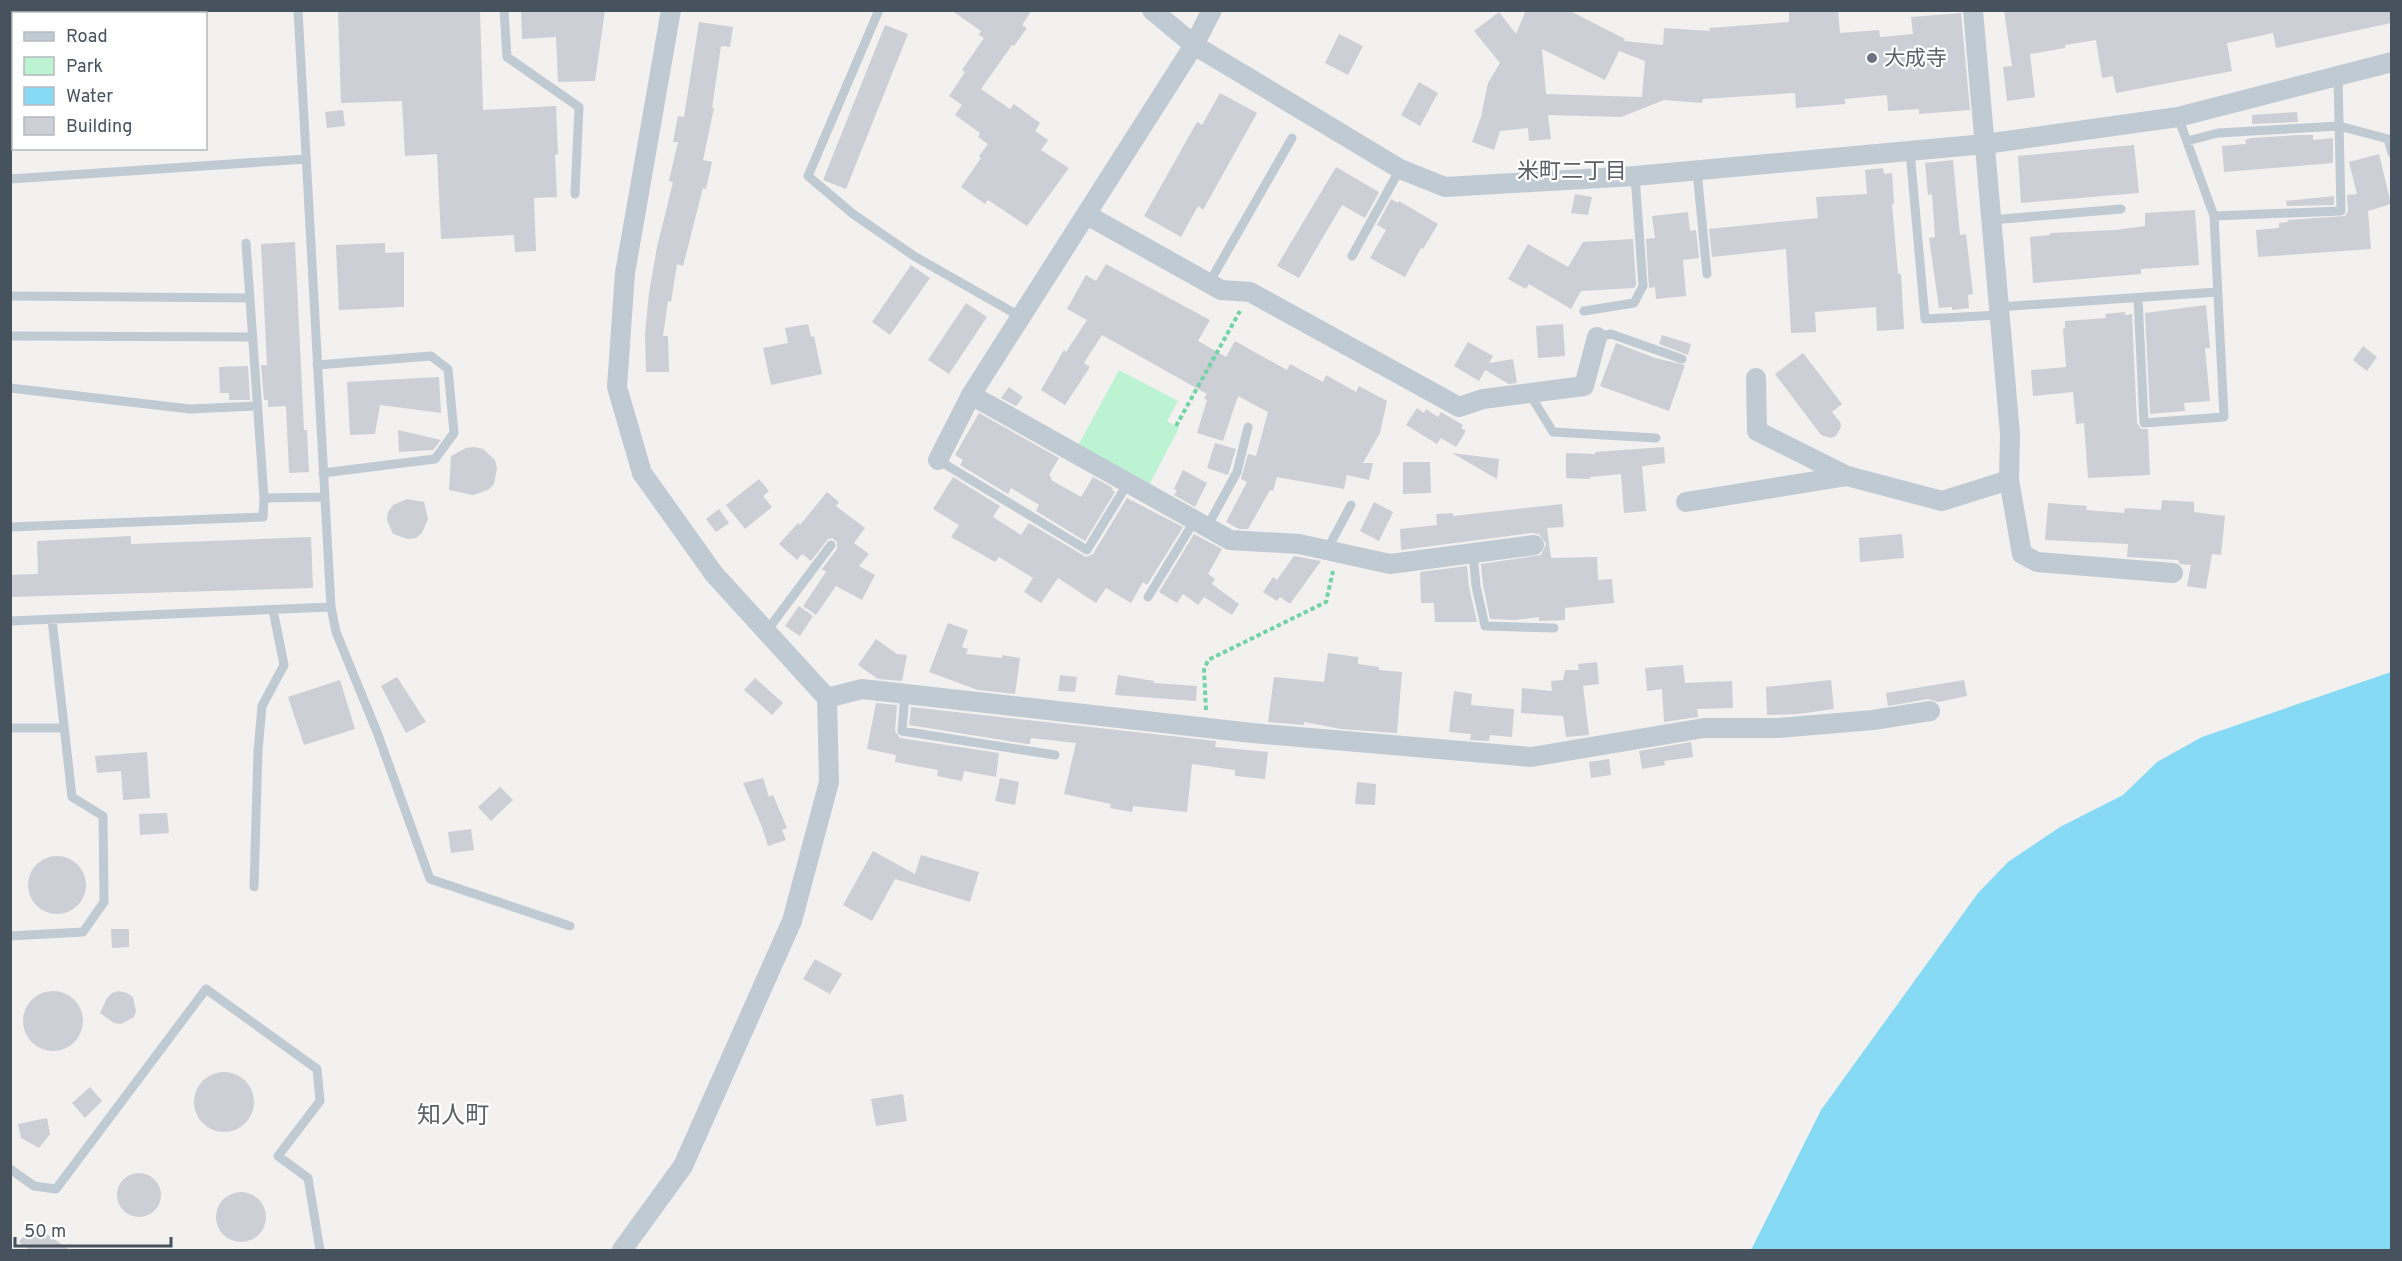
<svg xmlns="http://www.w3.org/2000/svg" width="2402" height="1261" font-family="Overpass,'Noto Sans JP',sans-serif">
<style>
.green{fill:#bcf3d2}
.water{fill:#86daf3}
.building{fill:#cccfd5;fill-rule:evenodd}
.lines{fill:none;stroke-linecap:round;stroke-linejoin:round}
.path{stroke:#71d4a5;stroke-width:4;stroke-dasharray:4.5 3;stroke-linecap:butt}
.lane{stroke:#c0cad3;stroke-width:9}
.street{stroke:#c0cad3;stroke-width:20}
.worship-dot{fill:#6b7280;stroke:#fff;stroke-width:2}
.labels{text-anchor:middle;stroke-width:4.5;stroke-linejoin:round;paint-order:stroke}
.worship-label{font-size:21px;fill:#5b616d;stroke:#fff;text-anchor:start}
.neighbourhood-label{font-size:22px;fill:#5c6066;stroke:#fff}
.quarter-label{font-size:24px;fill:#5c6066;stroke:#fff}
</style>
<rect width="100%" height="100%" fill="#f3f0f0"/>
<!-- green -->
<path class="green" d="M1119 370 1178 401 1167 421 1179 428 1149 485 1078 446Z"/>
<!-- water -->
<path class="water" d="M11 10 28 11V13L14 14V123H11Z
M2391 672V1250H1751L1821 1110 1978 893 2008 862 2060 827 2123 795 2157 762 2202 737Z"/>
<!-- building -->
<path class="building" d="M338 10H480L483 110 556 106 558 154 555 155 557 197 534 198 536 251 515 252 514 235 441 239 437 154 405 156 402 101 341 103Z
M521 10H605L595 81 558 82 556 37 522 39Z
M951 10H1032L1022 25 1027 28 1014 46 1012 45 981 89 1010 109 1014 104 1040 123 1035 131 1048 140 1041 150 1069 168 1027 226 988 200 985 204 961 187 981 158 979 156 988 144 978 137 980 133 955 115 962 105 949 96 965 72 962 70 984 38 979 35 981 31Z
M1526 10H1568L1625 39 1624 41 1663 45 1664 28 1710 31 1709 28 1789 22V10H1838L1840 33 1879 30 1880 37 1913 34 1911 17 1961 13 1970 110 1919 114V109L1888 111 1887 95 1845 99V104L1796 108 1795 93 1703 99 1702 103 1664 100 1621 117 1548 115 1551 139 1529 141 1528 128 1500 131 1494 150 1472 142 1481 117 1488 83 1500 63 1474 31 1499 12 1516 34ZM1542 49 1605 80 1619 51 1645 61 1642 97 1546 94Z
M2004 10H2391V23L2276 48 2273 33 2227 43 2232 71 2116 93 2113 76 2102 78 2096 40 2065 45V48L2030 54 2035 97 2007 101 2003 67 2012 66Z
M699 22 733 27 730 47 721 46 712 108H714L703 160 712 162 706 189 703 188 683 266 677 264 671 302 668 301 663 336H668L669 372H646L645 334 649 293 657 247 673 182 669 181 678 142H673L678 116 684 117Z
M885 25 908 34 846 189 823 180Z
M1339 34 1363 46 1348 75 1325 63Z
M1419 82 1438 93 1420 126 1401 115Z
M1220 93 1257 113 1203 210 1198 206 1181 237 1144 216 1197 122 1202 125Z
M343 110 345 126 327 128 325 112Z
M2297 112 2298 122 2252 124V115Z
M2298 135H2313V140L2333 138V163L2224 172 2222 146 2246 144 2245 140 2252 138Z
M2134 145 2139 193 2021 203 2018 156Z
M2379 154 2391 204 2368 211 2371 249 2258 257 2256 230 2279 228V223L2288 222 2287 220 2345 216 2348 211 2347 195 2357 194 2349 162Z
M1953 160 1960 235 1966 234 1973 294 1968 295 1969 308 1952 310V307L1939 308 1929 238 1935 237 1932 194 1928 195 1925 163Z
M1336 167 1379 192 1365 218 1342 205 1299 278 1277 266Z
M1883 168 1884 174 1892 173 1894 204H1892L1898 274H1901L1904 329 1877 331 1876 307 1815 312 1816 332 1791 333 1786 249 1712 257 1709 229 1818 218 1816 197 1867 194 1865 170Z
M1575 194 1592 197 1588 215 1571 213Z
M2334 196V205L2287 206 2286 201Z
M1391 199 1398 203 1399 201 1438 224 1423 249 1421 248 1405 277 1370 258 1386 230 1377 225Z
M2195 210 2199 265 2141 269V274L2033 283 2030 237 2050 235V233L2116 230 2145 226V213Z
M1688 212 1690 231 1696 230 1699 258 1683 260 1686 296 1656 299 1655 287 1649 288 1646 239 1655 238 1652 216Z
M1633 239 1636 285 1634 288 1581 291 1571 309 1529 284 1526 289 1508 279 1528 244 1568 267 1583 242Z
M295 242 304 430H307L309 472 289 473 286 406 268 407V400H264L261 365H267L261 244Z
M385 243V253L404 252V307L339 310 336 245Z
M1106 264 1210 320 1198 341 1226 357 1235 341 1287 370 1290 364 1323 382 1326 375 1356 392 1359 386 1387 401 1380 433 1363 463H1373L1369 480 1347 475 1344 489 1277 477 1273 491 1270 490 1248 529H1239L1226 522 1247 482 1241 479 1248 454 1256 456 1268 412 1238 396 1223 441 1197 433 1207 400 1204 398 1207 394 1102 335 1084 363 1090 367 1065 405 1041 390 1064 350 1066 352 1087 320 1067 309 1086 275 1096 281Z
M911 265 930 278 890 335 872 322Z
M966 303 987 317 949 374 928 360Z
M2206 305 2210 348H2205L2210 401 2184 403 2185 411 2150 414 2145 313Z
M2125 312V315L2132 314 2137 423 2141 429H2148L2150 475 2088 478 2084 423 2076 424 2073 392 2033 396 2031 370 2066 367 2063 329 2065 328V321L2106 318 2105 314Z
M808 324 811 337 814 336 822 374 771 385 763 348 788 343 785 328Z
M1563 324 1565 356 1538 358 1536 326Z
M1662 335 1691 344 1688 355 1659 344Z
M1468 342 1493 356 1489 363 1513 359 1517 383 1509 384 1485 370 1479 381 1454 366Z
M1616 343 1655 358 1685 365 1669 411 1600 386Z
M2363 346 2377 357 2367 371 2353 360Z
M1803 353 1842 404 1832 412 1840 422 1841 427 1836 436 1831 438 1821 435 1775 374Z
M248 366 250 400H229V393H220L219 367Z
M439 377 441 413 380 405 375 434 350 435 347 382Z
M1009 387 1023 397 1016 406 1001 398Z
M1417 408 1424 413 1426 409 1438 417 1441 412 1463 425 1461 428 1466 431 1456 447 1441 438 1437 444 1406 425Z
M979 413 1059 458 1049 475 1052 478 1051 480 1081 497 1093 477 1113 488 1112 490 1115 492 1085 541 1036 511 1039 505 1011 488 1008 494 960 465 963 460 955 455Z
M398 430 441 440 433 450 399 452Z
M1215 443 1236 449 1228 475 1207 468Z
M474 447 483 449 495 460 497 468 494 484 488 490 473 495 449 490 451 456 466 448Z
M1664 447 1665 463 1642 466 1646 511 1624 513 1621 474 1590 477V479L1566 478V453L1595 454V452Z
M1452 453 1499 459 1497 479Z
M1403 462H1430L1431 493 1403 494Z
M1183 470 1207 483 1195 507 1174 495 1177 491 1174 489Z
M953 477 1000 506 993 517 1021 535 1029 523 1086 557 1093 554 1127 498 1183 527 1147 585 1143 582 1131 603 1106 588 1096 603 1058 578 1041 603 1024 592 1033 578 999 557 995 562 951 537 959 525 933 509Z
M759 479 769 491 763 496 772 507 745 529 726 505Z
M827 492 839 502 836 506 865 528 854 543 869 554 859 566 875 575 862 600 836 586 816 615 803 606 826 572 822 569 837 549V542L832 538 828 539 811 561 802 554 797 560 779 544 798 523 800 525Z
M407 499 424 502 428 519 422 533 416 538 408 539 393 534 387 520 388 512 393 505Z
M2162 500 2194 502V512L2225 516 2221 555 2212 554 2206 589 2187 586 2191 565 2180 564 2178 560 2127 557 2128 544 2045 540 2048 503 2087 506 2086 510 2124 513 2125 508 2161 510Z
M1374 502 1393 512 1379 541 1360 531Z
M1562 504 1564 527 1547 528 1551 558 1597 557 1598 580 1612 579 1614 603 1565 608V620L1539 621V617L1515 620 1490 619 1483 585 1481 564 1541 555 1546 544 1539 534 1532 533 1401 550 1400 529 1437 525 1436 514 1453 513V516Z
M719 509 729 523 716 532 706 519Z
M1194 534 1222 549 1208 574 1215 579 1212 584 1239 604 1232 615 1204 597 1198 605 1183 594 1177 603 1159 592Z
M1902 534 1904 558 1860 562 1859 538Z
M131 536V544L311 537 313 588 10 597V575L38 574 37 541Z
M1294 556 1321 561 1290 604 1280 597 1277 601 1263 592 1273 577 1277 580Z
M1467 566 1469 587 1477 622H1435L1434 603H1421L1420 572Z
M799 606 813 616 800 636 785 626Z
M948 623 968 630 962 647 968 649 966 654 1002 658V655L1020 658 1015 694 978 690 929 672Z
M876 639 897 654 907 655 902 681 878 679 858 665Z
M1328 653 1358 657V664L1379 667V670L1402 672 1397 733 1341 729 1304 722V725L1268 722 1274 677 1324 682Z
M1597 662 1599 684 1583 686 1589 735 1566 737 1563 716 1521 713 1522 688 1552 691 1551 681 1563 680 1565 670H1579L1578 664Z
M1683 665 1685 683 1732 681 1733 708 1697 709 1698 717 1664 722 1662 689 1647 691 1645 668Z
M1060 675 1077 677 1075 692 1058 691Z
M1118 675 1154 681V683L1197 686 1196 701 1115 695Z
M397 677 426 722 406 733 381 686Z
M755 678 783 703 772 715 744 690Z
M340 680 355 729 304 745 288 697Z
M1831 680 1834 709 1798 714 1767 715 1766 687Z
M1964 680 1967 696 1938 702 1928 699 1888 706 1886 693Z
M1454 691 1472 694 1471 705 1514 709 1512 737 1490 735 1489 741 1470 740 1471 734 1449 732Z
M876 703 897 705 895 731 900 738 999 753 996 777 964 771 962 781 937 776 938 770 895 762 896 755 867 749Z
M911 707 1216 741 1215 747 1268 752 1265 779 1235 776V770L1192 764 1187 812 1133 806 1132 812 1110 808 1111 804 1064 794 1076 743 1031 738 1030 744H1027L909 725Z
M1691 742 1693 757 1664 761 1665 765 1642 769 1639 751Z
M147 752 150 798 123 800 121 771 97 773 95 756Z
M1609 759 1611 775 1591 778 1589 762Z
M763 778 769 797 773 795 787 828 782 830 786 840 768 846 762 827 743 783Z
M1000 778 1019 782 1015 805 995 801Z
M1357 782 1376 784 1375 805 1355 804Z
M500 787 513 800 491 821 478 807Z
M167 813 169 833 140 835 139 814Z
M471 829 474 850 451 853 448 832Z
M873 851 915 874 921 855 979 872 970 902 895 879 872 921 843 905Z
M28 885a29 29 0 1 1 58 0a29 29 0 1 1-58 0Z
M111 929H129V947L112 948Z
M815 959 842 974 830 994 803 979Z
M119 991 127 993 133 997 136 1011 134 1017 121 1024 114 1023 100 1013 107 998 112 993Z
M23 1021a30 30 0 1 1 60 0a30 30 0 1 1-60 0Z
M194 1102a30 30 0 1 1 60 0a30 30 0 1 1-60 0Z
M90 1087 102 1101 85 1118 72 1103Z
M903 1094 907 1121 876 1126 871 1099Z
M47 1118 50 1134 39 1148 21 1138 18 1124Z
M117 1195a22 22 0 1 1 44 0a22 22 0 1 1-44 0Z
M216 1217a25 25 0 1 1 50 0a25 25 0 1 1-50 0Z
M33 1224 71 1251H31L19 1242Z"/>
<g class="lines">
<!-- path -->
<path class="path" d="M1176 426 1240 311
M1206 710 1204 670 1208 660 1326 602 1333 571"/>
<!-- lane -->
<path class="lane" d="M298 10 331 607 336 632 377 732 430 879 570 926
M504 10 507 57 579 107 575 194
M879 10 808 176 853 214 914 256 1021 317
M2388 140 2392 153
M2187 141 2218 133 2339 126 2392 140
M1910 151 1925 319 1999 315
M1697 171 1707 274
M10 179 306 159
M2214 216 2341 211 2338 76
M1991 220 2121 209
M1352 256 1400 169
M1209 283 1292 138
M10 296 250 298
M2138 298 2144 423 2224 417 2214 216 2178 117
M1999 307 2217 292
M1584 311 1634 303 1643 286 1635 176
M10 336 252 337
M1597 337 1611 334 1682 359
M317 365 431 356 448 369 454 433 435 459 323 473
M10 388 190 409 257 406
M1529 393 1553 432 1656 438
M938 460 1087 550 1128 483
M264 498 325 497
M10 527 263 517 264 498 246 243
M1207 527 1237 472 1248 427
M1327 550 1351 505
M1473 553 1476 586 1485 626 1554 628
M1148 597 1195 520
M10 621 331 607
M766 632 831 545
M905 694 902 731 1055 755
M10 728H63
M254 887 258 751 262 706 284 665 273 610
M10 936 83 932 104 902 103 816 72 797 52 619
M10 1169 34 1186 56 1189 206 989 317 1069 320 1101 278 1156 308 1178 320 1250"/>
<!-- street -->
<path class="street" d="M1152 10 1194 45 1400 169 1445 187 1635 176 1985 144 2178 117 2392 62
M1087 215 1221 290 1250 292 1459 407 1483 399 1584 386 1597 337
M1756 378 1757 431 1847 476 1942 501 2009 480 2010 434 1973 10
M971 395 1230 540 1299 544 1390 564 1534 545
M938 460 971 395 1194 45 1212 10
M2009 480 2022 554 2037 562 2173 573
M1686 502 1847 476
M827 698 862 689 1252 733 1531 757 1704 728H1778L1873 720 1930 711
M622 1250 683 1166 792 921 829 782 827 698 714 574 642 473 617 387 625 273 671 10"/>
</g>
<!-- markers -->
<circle class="worship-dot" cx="1872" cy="58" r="6"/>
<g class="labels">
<!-- worship labels -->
<g class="worship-label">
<text x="1884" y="65">大成寺</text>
</g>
<!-- neighbourhood labels -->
<g class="neighbourhood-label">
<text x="1572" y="178">米町二丁目</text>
</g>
<!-- quarter labels -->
<g class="quarter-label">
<text x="453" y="1123">知人町</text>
</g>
</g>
<!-- border -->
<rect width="2402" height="1261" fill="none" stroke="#46535f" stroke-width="24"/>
<!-- legend -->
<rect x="12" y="12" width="195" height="138" fill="#ffffff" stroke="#b5babf" stroke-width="1.5"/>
<rect x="24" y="32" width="30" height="9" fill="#c0cad3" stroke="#b5babf" stroke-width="1.5"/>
<text x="66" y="42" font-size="18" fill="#46535f">Road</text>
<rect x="24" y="57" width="30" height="18" fill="#bcf3d2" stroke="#b5babf" stroke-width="1.5"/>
<text x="66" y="72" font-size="18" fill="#46535f">Park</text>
<rect x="24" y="87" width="30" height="18" fill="#86daf3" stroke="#b5babf" stroke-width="1.5"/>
<text x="66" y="102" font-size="18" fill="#46535f">Water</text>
<rect x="24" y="117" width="30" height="18" fill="#cccfd5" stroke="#b5babf" stroke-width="1.5"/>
<text x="66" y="132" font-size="18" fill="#46535f">Building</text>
<!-- scale -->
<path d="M15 1237v9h156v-9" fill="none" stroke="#46535f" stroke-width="3"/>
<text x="24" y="1237" font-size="18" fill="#46535f" stroke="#ffffff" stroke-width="4.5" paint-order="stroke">50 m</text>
</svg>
